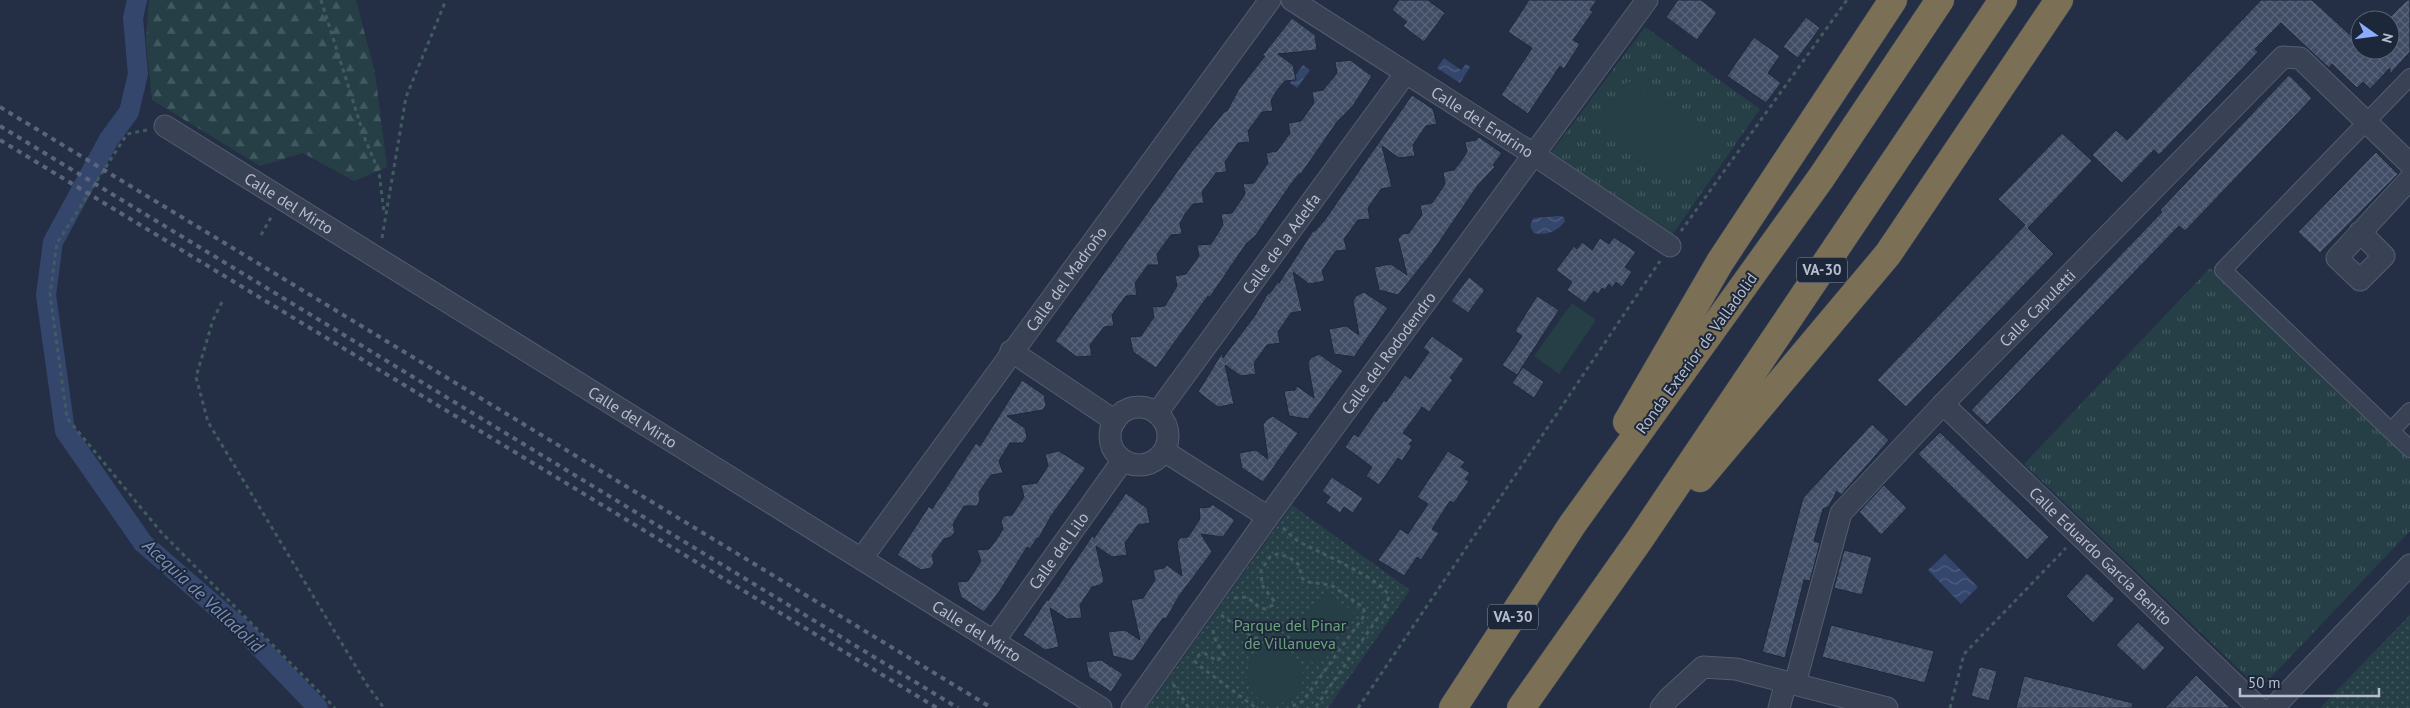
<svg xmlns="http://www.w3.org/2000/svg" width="2410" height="708" font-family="'PT Sans',sans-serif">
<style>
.grass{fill:url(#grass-tufts)}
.forest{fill:url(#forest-firs)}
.park{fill:url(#park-dots)}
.pitch{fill:#263f46}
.water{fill:url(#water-waves)}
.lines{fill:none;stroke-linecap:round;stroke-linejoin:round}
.canal{stroke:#34466c;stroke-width:20}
.building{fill:url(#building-cross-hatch);stroke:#1f293c}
.pedestrian-casing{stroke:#545d6f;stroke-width:18}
.minor-casing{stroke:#545d6f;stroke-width:23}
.motorway-casing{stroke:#404a5c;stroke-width:29}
.path{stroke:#425b60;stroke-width:3;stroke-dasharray:4 4;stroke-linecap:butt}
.pedestrian{stroke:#394254;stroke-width:16}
.minor{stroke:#394254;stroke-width:21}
.motorway{stroke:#7b7055;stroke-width:28}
.rail{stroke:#5a657c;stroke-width:4;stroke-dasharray:5 5;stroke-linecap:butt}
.labels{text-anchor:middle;stroke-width:4;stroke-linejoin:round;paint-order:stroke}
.shield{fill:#1d273a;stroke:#8890a2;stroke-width:1}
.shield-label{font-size:15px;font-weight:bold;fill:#b6bdce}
.street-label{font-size:16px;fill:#b6bdce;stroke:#1d273a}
.park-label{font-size:16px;fill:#6ba17c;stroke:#1d273a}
.water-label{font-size:18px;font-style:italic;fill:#7b8fb8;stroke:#1d273a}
</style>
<defs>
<pattern id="grass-tufts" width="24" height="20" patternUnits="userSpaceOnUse" patternTransform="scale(1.25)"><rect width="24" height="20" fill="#263f46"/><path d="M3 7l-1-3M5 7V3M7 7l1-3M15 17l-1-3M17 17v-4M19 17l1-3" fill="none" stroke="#435960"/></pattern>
<pattern id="forest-firs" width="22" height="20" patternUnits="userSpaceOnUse" patternTransform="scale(1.25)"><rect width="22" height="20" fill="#263f46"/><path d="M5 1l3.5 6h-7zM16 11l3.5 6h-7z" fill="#435960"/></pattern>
<pattern id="park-dots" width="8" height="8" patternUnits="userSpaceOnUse" patternTransform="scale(1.25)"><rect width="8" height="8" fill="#263f46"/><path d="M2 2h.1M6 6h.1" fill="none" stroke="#435960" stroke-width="1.8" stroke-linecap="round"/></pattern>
<pattern id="water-waves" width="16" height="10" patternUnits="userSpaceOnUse" patternTransform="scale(1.25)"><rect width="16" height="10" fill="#34466c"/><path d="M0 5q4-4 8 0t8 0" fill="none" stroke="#4f5f80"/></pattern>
<pattern id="building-cross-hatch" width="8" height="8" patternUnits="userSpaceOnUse" patternTransform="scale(1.25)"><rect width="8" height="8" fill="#404d65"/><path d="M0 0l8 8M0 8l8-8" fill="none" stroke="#59657a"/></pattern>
</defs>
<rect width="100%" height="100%" fill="#242f45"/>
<!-- grass -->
<path class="grass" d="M1645 27 1760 109 1672 235 1550 154Z
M2210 268 2410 459V531L2260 689 2024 464Z"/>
<!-- forest -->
<path class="forest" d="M149 0H356L375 73 387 167 354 181 303 153 260 166 152 100 146 41Z"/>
<!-- park -->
<path class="park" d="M1292 505 1410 590 1328 708H1147Z
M2410 615V708H2320Z"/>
<!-- pitch -->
<path class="pitch" d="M1628 81 1710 140 1680 182 1598 123Z
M1572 303 1596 320 1559 374 1534 356Z
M1325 592 1354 612 1316 665 1287 645Z
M1247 676a28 28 0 1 1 56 0a28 28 0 1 1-56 0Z"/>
<!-- water -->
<path class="water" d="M1444 58 1461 70 1466 64 1470 67 1460 83 1437 68Z
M1303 65 1310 70 1297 88 1290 83Z
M1559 216 1564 217 1565 221C1559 231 1545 236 1534 233 1530 227 1529 224 1534 218Z
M1945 554 1978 587 1961 604 1928 570Z"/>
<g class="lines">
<!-- canal -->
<path class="canal" d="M137 0 133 18 138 74 129 112 109 139 53 242 46 295 65 431 143 543 244 631 318 708"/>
</g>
<!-- building -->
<path class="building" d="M1399 0H1428L1445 13 1424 42 1403 26 1407 22 1392 10Z
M1529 0H1597L1590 10 1593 12 1573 40 1580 44 1564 69 1560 66 1528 114 1501 95 1532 48 1508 32Z
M1678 0H1701L1717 12 1697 40 1666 17Z
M2261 0H2312L2360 44V50H2390V17L2407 0H2410V52L2390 74V68L2370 89 2363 82 2357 88 2332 64 2329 68 2281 23 2255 49 2258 52 2159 155 2154 150 2122 183 2092 155 2116 130 2127 140Z
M1806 17 1820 28 1798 58 1783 47Z
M1292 18 1315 35 1317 50 1278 54 1293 65 1296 80 1285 81 1278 89 1271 100 1273 111 1262 112 1248 131 1250 142 1238 143 1225 162 1227 172 1216 173 1202 192 1204 203 1193 204 1185 214 1180 223 1182 234 1171 235 1157 254 1159 265H1148L1135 283 1137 295 1126 296 1112 315 1114 326 1104 327 1090 345 1092 356 1077 357 1055 341 1192 151 1225 111H1227L1239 89 1265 56H1262Z
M1754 37 1780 56 1768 73 1781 83 1766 103 1727 76Z
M1350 60 1372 76 1353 106 1337 122 1301 174H1299L1291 184 1256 235 1246 244 1210 297 1208 296 1156 368 1133 352 1130 337 1141 336 1154 317 1152 307 1165 306 1177 286 1175 276 1186 274 1199 256 1197 245 1211 244 1223 225 1221 214 1232 213 1245 194 1243 184 1254 183 1268 163 1266 153 1277 151 1290 133 1288 123 1301 121 1314 103 1312 92 1323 90 1337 73 1335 62Z
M2289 75 2312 98 2185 231 2179 226 1987 425 1971 410 2162 212 2160 210Z
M1412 95 1433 109 1437 124 1426 126 1413 145 1415 156 1399 158 1382 146 1392 187 1381 189 1368 208 1370 219 1358 220 1344 239 1347 250 1336 251 1326 265 1322 271 1325 281 1309 284 1293 272 1302 311 1291 313 1278 332 1280 343 1267 345 1254 363 1256 374 1241 376 1225 365 1234 404 1218 407 1198 392 1222 353 1223 358 1256 314 1268 293H1270L1278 282 1279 283 1313 231H1315L1324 221Z
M2062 133 2092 161 2028 228 2054 254 1906 407 1877 380 2025 225 1998 199Z
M1479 137 1502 153 1493 165 1495 167 1478 185 1431 254 1398 295 1379 290 1374 267 1391 264 1407 275 1398 239 1402 234 1409 233 1422 215 1420 205 1432 203 1445 184 1443 172 1454 170 1459 164 1467 152 1465 142 1476 140Z
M2376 152 2398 174 2320 253 2298 232Z
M1614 237 1636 252 1625 267 1632 272 1622 287 1616 282 1612 288 1609 284 1605 290 1602 288 1598 294 1594 291 1585 303 1567 290 1572 282 1556 270 1574 246 1577 249 1582 242 1592 250 1600 238 1609 244Z
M1469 277 1485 290 1468 313 1451 301Z
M1364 292 1388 308 1354 357 1334 354 1329 329 1346 326 1359 335 1353 301 1356 296Z
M1537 296 1559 310 1517 375 1502 365 1522 336 1515 331Z
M1432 336 1464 359 1450 378 1453 380 1429 412 1422 407 1403 433 1413 440 1409 444 1412 446 1402 461 1398 458 1379 485 1366 476 1372 467 1345 447 1354 434 1358 437 1384 400 1386 402 1405 375 1410 379 1429 352 1423 348Z
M1319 354 1343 371 1308 419 1289 416 1284 391 1295 390 1297 386 1314 398 1308 363 1311 358Z
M1523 367 1544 382 1534 398 1512 383Z
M1022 380 1044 395 1046 405 1043 410 1007 416 1025 428 1027 438 1023 443H1010L999 461 1003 473 991 475 979 492 980 500 977 506H964L953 524 955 532 951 537 944 539 932 555 934 563 931 568 921 570 897 555 929 506 932 509 976 443 980 446Z
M1273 416 1298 433 1263 482 1242 468 1239 453 1256 450 1268 459 1263 425 1266 420Z
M1872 424 1889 440 1841 495 1837 491 1829 506 1823 509 1814 541 1820 543 1810 581 1804 580 1785 658 1762 652 1803 498Z
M1940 432 2049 537 2027 560 1918 454Z
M1059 451 1086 468 1051 516 1039 538H1037L1030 549 1027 547 1001 589 984 612 961 597 957 582 968 581 981 561 977 550 989 549 996 540 1003 529 1001 521 1004 516 1012 515 1024 497 1021 485 1037 483 1048 466 1045 454Z
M1448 451 1465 462 1461 467 1470 473 1465 479 1469 481 1454 503 1450 501 1432 529 1439 533 1421 560 1417 557 1404 576 1378 560 1400 529 1408 534 1428 504 1417 497Z
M1332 477 1363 498 1353 513 1344 507 1340 513 1326 503 1330 497 1322 491Z
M1884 485 1907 508 1881 535 1859 512Z
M1126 493 1147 508 1150 523 1138 525 1125 543 1127 555 1112 557 1096 546 1104 581 1100 585 1092 587 1080 605 1082 618 1067 619 1050 608 1059 647 1045 650 1023 635 1048 598V601L1093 535 1094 538Z
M1212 504 1235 520 1223 537 1201 534 1212 552 1179 596 1166 619 1163 618 1133 661 1113 656 1108 632 1125 630 1140 640 1131 600 1143 598 1155 580 1153 570 1164 568 1167 565 1182 576 1177 543 1180 538 1188 537 1200 519 1199 508 1210 507Z
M1844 550 1872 557 1862 595 1834 588Z
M2087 573 2115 599 2093 623 2066 596Z
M2138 622 2165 648 2144 671 2116 645Z
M1831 625 1934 651 1925 683 1822 657Z
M1101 660 1123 674 1111 692 1089 677 1086 662Z
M1982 667 1997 671 1989 701 1971 696 1979 668Z
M2196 675 2230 708H2165Z
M2024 676 2133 703 2132 708H2016Z"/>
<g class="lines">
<!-- pedestrian casing -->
<g class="pedestrian-casing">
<path id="pedestrian" d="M2410 77 2223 270 2391 431 2410 411
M2391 431 2410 449"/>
</g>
<!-- minor casing -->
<g class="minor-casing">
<g id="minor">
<path id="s1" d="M1292 0 1533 154 1670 246"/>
<path id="s2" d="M165 126 1101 708"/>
<path d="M2360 232 2384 256 2360 280 2337 258 2410 179"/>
<path d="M1011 351 1115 421"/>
<path id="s3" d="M1943 404 2259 708"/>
<circle cx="1139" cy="436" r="29"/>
<path id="s4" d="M1157 413 1405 74"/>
<path d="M1164 451 1268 517"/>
<path id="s5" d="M862 558 1270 0"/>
<path id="s6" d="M994 641 1123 460"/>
<path id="s7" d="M1795 684 1841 513 1943 404 2283 57 2300 58 2410 164"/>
<path id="s8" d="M1132 708 1268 517 1647 0"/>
<path d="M1661 708 1668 699 1703 667 1736 669 1887 708"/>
<path d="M1779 708 1786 682"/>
<path d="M2273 708 2410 565"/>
</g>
</g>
<!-- motorway casing -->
<g class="motorway-casing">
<path id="motorway" d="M1627 422 1720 262 1893 0
M1700 478 1888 254 2059 0
M1453 708 1572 525 1821 178 1940 0
M1521 708 1640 539 2003 0"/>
</g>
<!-- path -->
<path class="path" d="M321 0 365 139 379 172 384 213
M147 130 127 134 57 243 50 294 67 418 161 532 335 708
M1681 231 1847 0
M261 235 273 214
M382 238 406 97 446 0
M222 302 213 320 196 377 208 422 367 685 384 708
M1283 528C1288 532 1292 537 1298 541 1315 551 1385 580 1389 597L1384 609 1315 708
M1234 598 1247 597 1259 607 1265 609 1273 605 1274 601 1262 585 1261 570 1270 557 1278 554 1289 557 1299 565 1302 578 1307 582 1331 585 1364 608V616L1303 701 1289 708
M1221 615 1254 638 1259 653
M1213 630 1214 637 1224 655 1217 661 1204 653 1199 655 1195 661 1197 664 1256 708
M1254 638 1293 637
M1173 684 1189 708
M1358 708 1660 261
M1950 708 1964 654 2066 548"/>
<!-- pedestrian -->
<use href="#pedestrian" class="pedestrian"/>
<!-- minor -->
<use href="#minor" class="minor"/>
<!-- motorway -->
<use href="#motorway" class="motorway"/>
<!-- rail -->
<path class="rail" d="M0 107 992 708
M0 126 958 708
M0 140 937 708"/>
</g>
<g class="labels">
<!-- shield labels -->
<g class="shield">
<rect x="1797" y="257.5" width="50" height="25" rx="4"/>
<rect x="1488" y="604.5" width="50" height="25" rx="4"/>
</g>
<g class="shield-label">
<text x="1822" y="275">VA-30</text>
<text x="1513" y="622">VA-30</text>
</g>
<!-- street labels -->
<g class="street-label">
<text dy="6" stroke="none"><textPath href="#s1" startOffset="226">Calle del Endrino</textPath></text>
<text dy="6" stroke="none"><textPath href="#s2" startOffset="146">Calle del Mirto</textPath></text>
<text dy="6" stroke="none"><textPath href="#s4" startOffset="210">Calle de la Adelfa</textPath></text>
<text dy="6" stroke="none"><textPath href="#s5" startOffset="346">Calle del Madroño</textPath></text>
<text dy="6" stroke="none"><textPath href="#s7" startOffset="461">Calle Capuletti</textPath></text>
<text dy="6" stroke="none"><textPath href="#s8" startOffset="438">Calle del Rododendro</textPath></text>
<text transform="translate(1696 353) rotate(-54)" y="6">Ronda Exterior de Valladolid</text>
<text dy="6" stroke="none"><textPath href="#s2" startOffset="551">Calle del Mirto</textPath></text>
<text dy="6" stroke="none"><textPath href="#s6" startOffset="111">Calle del Lilo</textPath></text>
<text dy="6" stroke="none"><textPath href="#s3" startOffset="219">Calle Eduardo García Benito</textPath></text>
<text dy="6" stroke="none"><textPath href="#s2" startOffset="956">Calle del Mirto</textPath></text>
</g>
<!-- park labels -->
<g class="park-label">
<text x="1290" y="631">Parque del Pinar<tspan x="1290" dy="18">de Villanueva</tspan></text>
</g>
<!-- water labels -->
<g class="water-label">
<text transform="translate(203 596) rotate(43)" y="6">Acequia de Valladolid</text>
</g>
</g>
<!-- north arrow -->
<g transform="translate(2375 35) rotate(104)"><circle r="24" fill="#1d273a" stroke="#5a6375"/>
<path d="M0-4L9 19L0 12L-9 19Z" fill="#8aadff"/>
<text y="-8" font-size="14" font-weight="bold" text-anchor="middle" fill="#b6bdce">N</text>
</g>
<!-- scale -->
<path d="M2240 688v8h139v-8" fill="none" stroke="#b6bdce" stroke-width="2.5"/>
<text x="2248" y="688" font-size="15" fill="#b6bdce" stroke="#1d273a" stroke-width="4" paint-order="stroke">50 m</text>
</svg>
